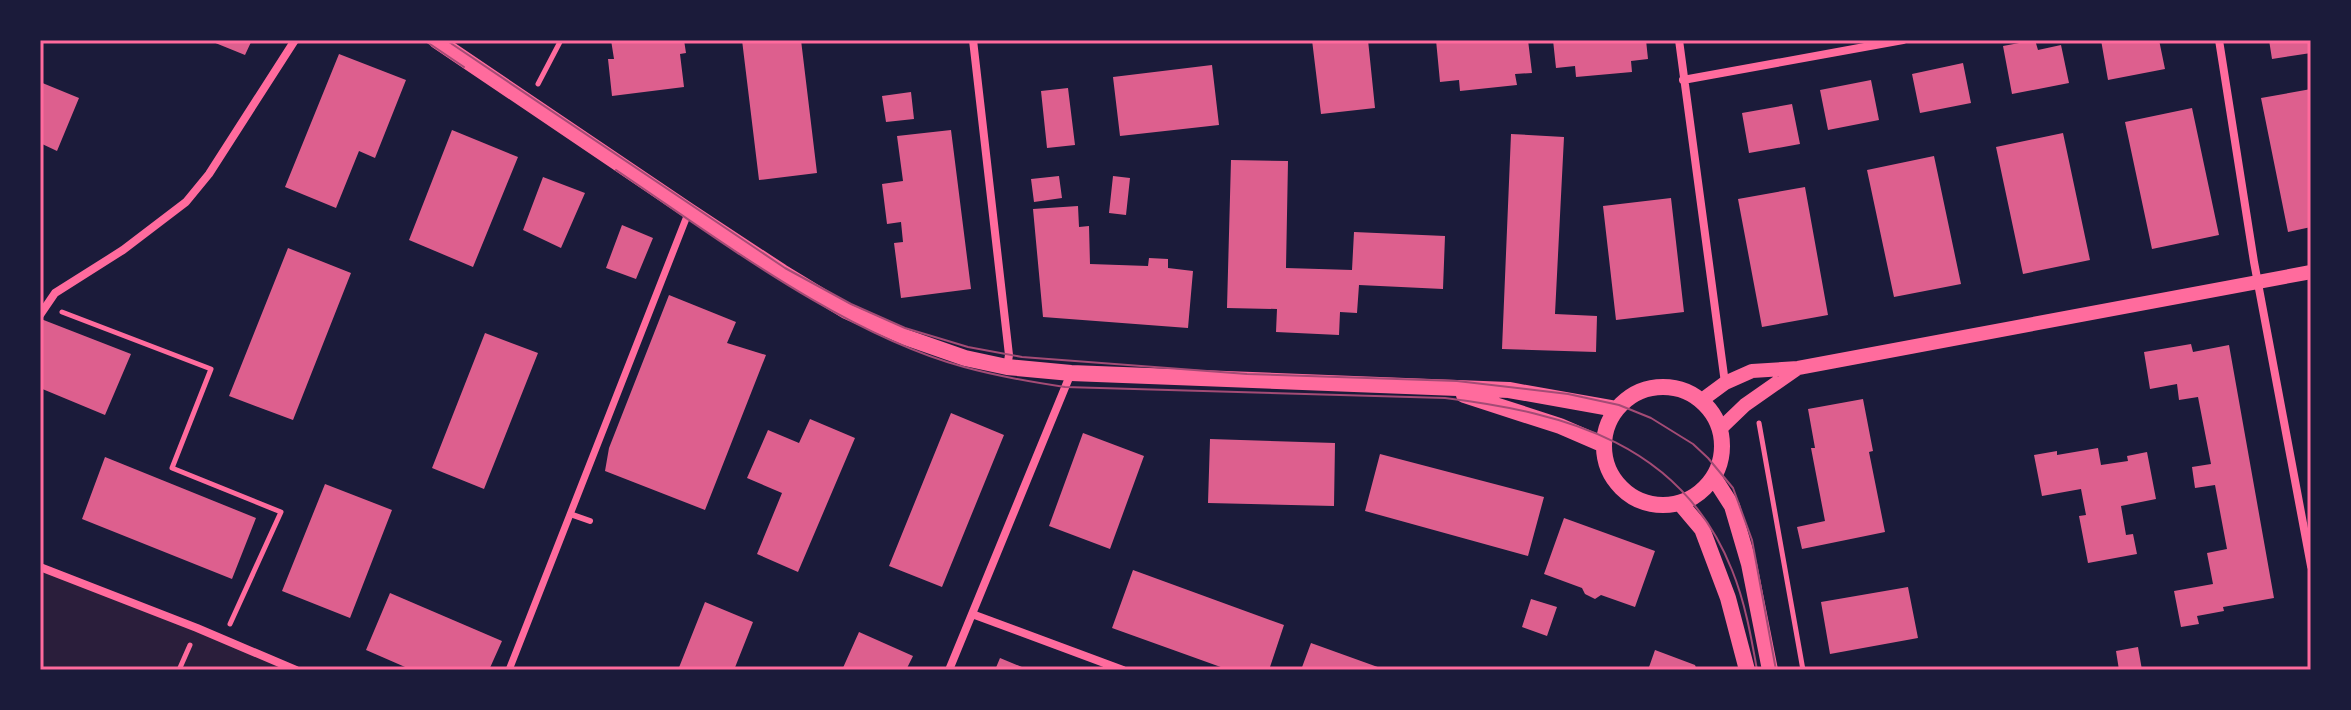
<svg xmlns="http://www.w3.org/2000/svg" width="2351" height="710" font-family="Commissioner,sans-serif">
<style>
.green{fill:#2a1e3b}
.building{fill:#dd5f8e}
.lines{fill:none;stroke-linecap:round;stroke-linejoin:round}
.path{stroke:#ff6b9d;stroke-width:5}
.service{stroke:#ff6b9d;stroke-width:6}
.pedestrian{stroke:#ff6b9d;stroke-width:7}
.minor{stroke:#ff6b9d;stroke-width:8}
.tertiary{stroke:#ff6b9d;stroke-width:14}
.secondary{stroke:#ff6b9d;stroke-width:16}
.tram{stroke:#a44b75;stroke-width:2}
.neatline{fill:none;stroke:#ff6b9d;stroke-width:3}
</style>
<rect width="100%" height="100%" fill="#1b1b3a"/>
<!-- green -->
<path class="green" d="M40 567 296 670H40Z"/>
<!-- building -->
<path class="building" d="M208 40H252L245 55Z
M611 40H684L686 53 680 54 684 87 612 96 608 59H614Z
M742 40H801L817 173 759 180Z
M1312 40H1368L1375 108 1321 114Z
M1436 40H1528L1532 73 1515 74 1517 85 1460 91 1459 80 1440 82Z
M1553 40H1646L1648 59 1631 61 1632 72 1576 77 1575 66 1556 68Z
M2035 40 2038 50 2061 45 2069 83 2012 94 2003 46Z
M2101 40H2159L2165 69 2108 80Z
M2269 40H2311V53L2272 59Z
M339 54 406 80 375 158 359 151 336 208 285 187Z
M1963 63 1971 103 1920 113 1912 74Z
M1212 65 1219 125 1120 136 1113 77Z
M1871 80 1879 120 1828 130 1820 90Z
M40 82 79 98 57 151 40 143Z
M1068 88 1075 145 1047 148 1041 91Z
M2311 89V227L2288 232 2261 98Z
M911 92 914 119 886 122 882 96Z
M1792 104 1800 144 1749 153 1742 113Z
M2192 108 2219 235 2152 249 2125 122Z
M452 130 518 157 473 267 409 240Z
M951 130 971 289 901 298 894 243 903 242 901 222 887 224 882 184 903 181 897 136Z
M2063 133 2090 260 2023 274 1996 147Z
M1511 134 1564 137 1555 314 1597 316 1596 352 1502 349Z
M1934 156 1961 284 1894 297 1867 170Z
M1231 160 1288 161 1286 268 1352 270 1354 232 1445 236 1443 289 1359 285 1357 313 1340 312 1339 335 1276 332 1277 309 1227 308Z
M1059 176 1062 198 1034 202 1031 179Z
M1113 176 1130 178 1126 215 1109 213Z
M543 177 585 193 561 248 523 230Z
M1805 187 1828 315 1762 327 1738 199Z
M1671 198 1684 312 1616 320 1603 206Z
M1078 206 1079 227 1089 226 1090 264 1148 266 1149 258 1168 259V268L1193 271 1188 328 1043 317 1033 209Z
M622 225 653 238 636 279 606 268Z
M288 248 351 273 293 420 229 396Z
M669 295 736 322 727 343 766 355 705 510 605 471 609 448Z
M41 319 131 354 105 415 40 388Z
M485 333 538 353 484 489 432 468Z
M2191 344 2193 352 2229 345 2274 598 2223 607 2224 611 2197 616 2199 624 2181 627 2174 591 2213 584 2207 553 2227 549 2215 485 2195 488 2192 467 2211 464 2198 397 2179 400 2177 384 2150 389 2144 352Z
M1863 399 1873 451 1869 452 1885 532 1802 549 1797 527 1825 521 1811 448H1815L1808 409Z
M951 413 1004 435 942 587 889 566Z
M810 419 855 438 798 572 757 554 782 493 747 478 768 430 799 443Z
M1083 433 1144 456 1110 549 1049 526Z
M1210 439 1335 443 1334 506 1208 503Z
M2098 448 2101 465 2128 461 2127 456 2147 452 2156 499 2121 506 2126 535 2133 534 2137 554 2088 563 2079 516 2086 515 2081 489 2042 496 2034 455 2057 451V455Z
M1380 454 1544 497 1528 556 1365 511Z
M105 457 256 518 232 579 82 519Z
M325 484 392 510 350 618 282 591Z
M1564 518 1655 551 1635 607 1601 595 1595 599 1585 594 1582 588 1544 574Z
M1133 570 1284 625 1269 670H1229L1112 628Z
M1908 587 1918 638 1830 654 1821 602Z
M390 593 502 641 489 670H412L366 650Z
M1531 599 1557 607 1547 636 1522 627Z
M705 602 753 622 734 670H678Z
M859 632 913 656 906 670H842Z
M1311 643 1386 670H1301Z
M2138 647 2142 670H2119L2116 651Z
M1655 650 1695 665 1697 670H1648Z
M1000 658 1029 670H995Z"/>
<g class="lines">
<!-- path -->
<path class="path" d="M538 84 561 40
M62 312 211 369 172 468 281 512 230 624
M1759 423 1803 670
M179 670 190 645"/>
<!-- service -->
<path class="service" d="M570 514 590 521"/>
<!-- pedestrian -->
<path class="pedestrian" d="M509 670 689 211"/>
<!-- minor -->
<path class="minor" d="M973 40 1009 355 1007 367
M1679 40 1725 383
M2219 40 2254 262 2311 566
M1683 80 1903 40
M40 315 55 293 123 250 186 202 209 174 295 40
M40 567 197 628 296 670
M972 614 1123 670
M949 670 1071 373"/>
<!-- tertiary -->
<path class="tertiary" d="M1702 400 1725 383 1752 371 1798 368 2311 272
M1720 429 1745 405 1798 368"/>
<!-- secondary -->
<path class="secondary" d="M436 40 689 211 782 272 846 311 905 337 965 358 1007 367 1071 373 1509 390 1616 409
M1604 446a59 59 0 1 1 118 0a59 59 0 1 1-118 0Z
M1464 395 1560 426 1604 445
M1714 478 1732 506 1749 564 1770 670
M1680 503 1702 529 1728 598 1747 670"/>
<!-- tram -->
<path class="tram" d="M424 40 464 67
M446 40 785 268 851 304 905 328 968 347 1022 357 1247 374 1457 381 1568 394 1619 405 1651 418 1693 444 1708 458 1733 488 1752 540 1776 670
M616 170C720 240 843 334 964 367 997 376 1031 382 1065 387L1445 398C1567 413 1682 444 1732 570 1745 602 1751 636 1757 670"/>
</g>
<!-- border -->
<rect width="2351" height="710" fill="none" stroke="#1b1b3a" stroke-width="84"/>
<rect x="42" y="42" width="2267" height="626" class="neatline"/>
</svg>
